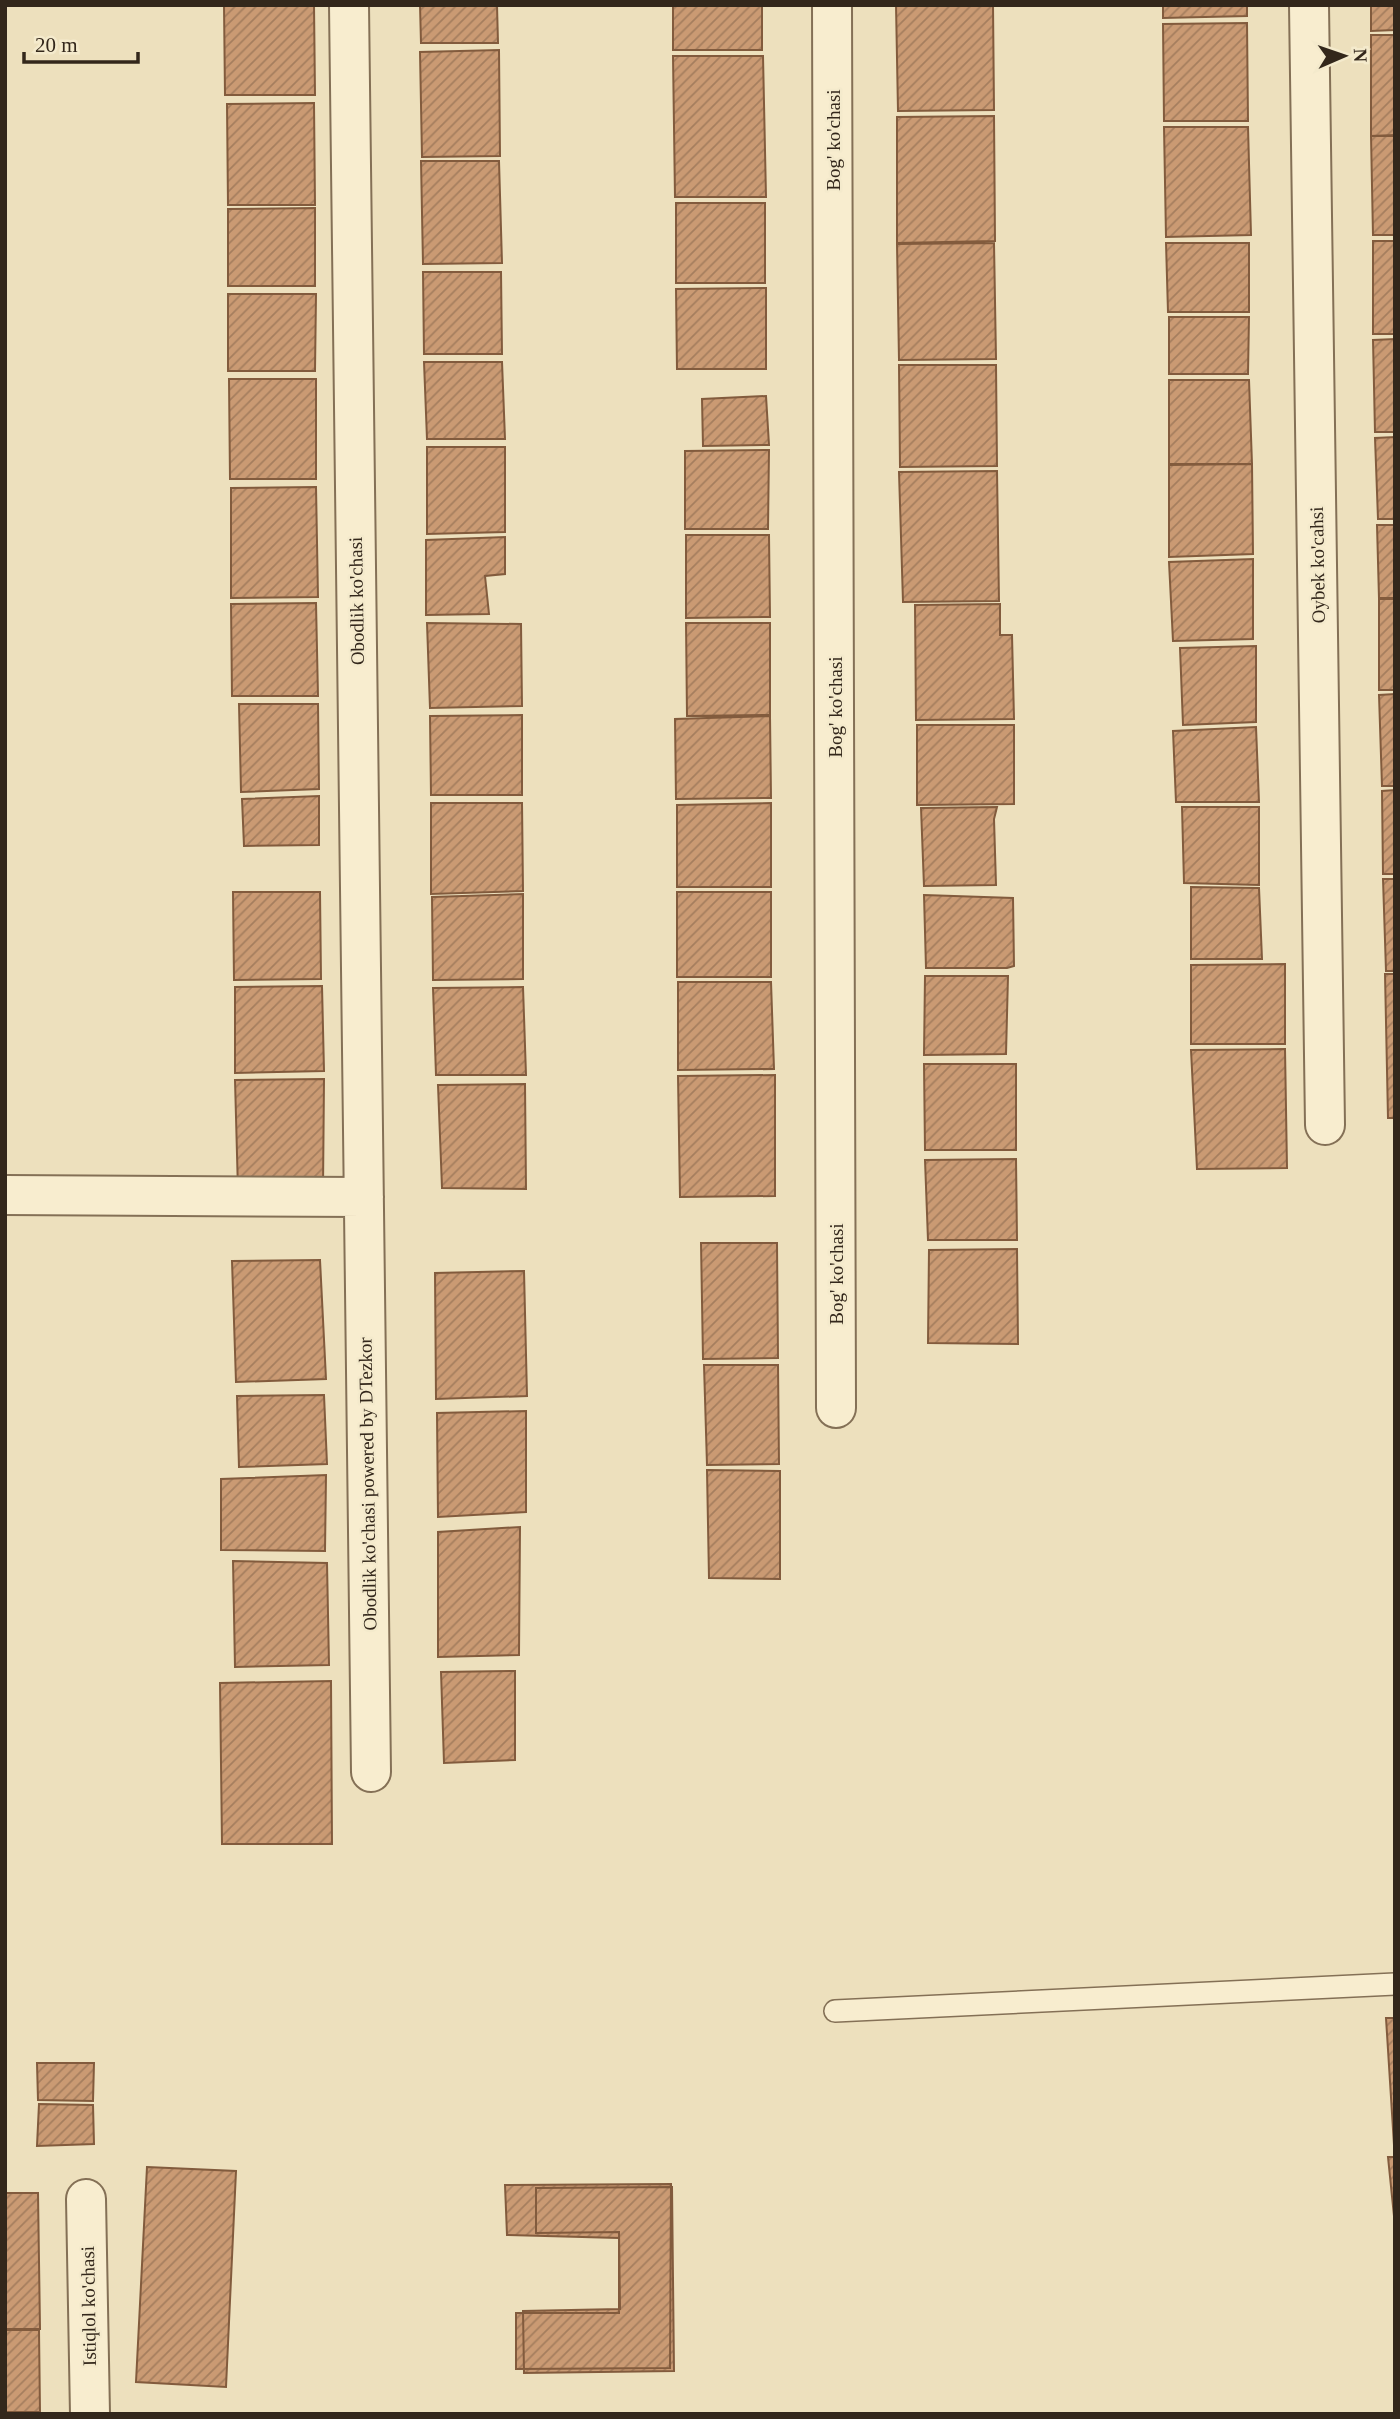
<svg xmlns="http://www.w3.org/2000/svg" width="1400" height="2419" font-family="Georgia,serif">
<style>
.building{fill:url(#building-hatch);stroke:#825b3d;stroke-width:2}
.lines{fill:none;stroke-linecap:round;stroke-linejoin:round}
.lane-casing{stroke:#847056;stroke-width:24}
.street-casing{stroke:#847056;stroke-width:42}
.lane{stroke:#f8edcf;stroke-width:21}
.street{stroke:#f8edcf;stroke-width:38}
.labels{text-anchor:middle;stroke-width:5;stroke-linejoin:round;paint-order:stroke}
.street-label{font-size:19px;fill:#33271b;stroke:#f4eacc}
</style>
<defs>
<pattern id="building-hatch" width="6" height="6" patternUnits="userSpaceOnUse" patternTransform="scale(1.75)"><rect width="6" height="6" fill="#ca9a73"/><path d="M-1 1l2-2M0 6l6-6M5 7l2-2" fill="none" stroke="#a57e5e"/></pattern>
</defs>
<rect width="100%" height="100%" fill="#ede0bd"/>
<!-- building -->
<path class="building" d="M224 5H314L315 95H225Z
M420 5H497L498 43H421Z
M673 5H762V50H673Z
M896 5H993L994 110 898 111Z
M1163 5H1247V16L1163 18Z
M1371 5H1395V30L1371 31Z
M1247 23 1248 121H1164L1163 24Z
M1371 35H1395V136H1371Z
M499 50 500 156 422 157 420 52Z
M673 56H763L766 197H675Z
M314 103 315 205H228L227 104Z
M994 116 995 241 897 243V117Z
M1164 127H1248L1251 235 1166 237Z
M1395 135V235H1373L1371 136Z
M421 161H499L502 263 423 264Z
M676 203H765V283H676Z
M315 208V286H228V209Z
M1373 241H1395V334H1373Z
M994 243 996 359 899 360 897 244Z
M1166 243H1249V312H1168Z
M423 272H501L502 354H424Z
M766 288V369H677L676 289Z
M228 294H316L315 371H228Z
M1169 317H1249L1248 374H1169Z
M1395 339V432H1375L1373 340Z
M424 362H502L505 439H427Z
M899 365H996L997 466 900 467Z
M229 379H316V479H230Z
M1169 380H1249L1252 464H1169Z
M766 396 769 445 703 446 702 399Z
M1395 437V519H1378L1375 438Z
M427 447H505V532L427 534Z
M769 450 768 529H685V451Z
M1252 464 1253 554 1169 557V465Z
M997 471 999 601 903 602 899 472Z
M316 487 318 597 231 598V488Z
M1377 525H1395V598H1379Z
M686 535H769L770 617 686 618Z
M505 537V574L485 576 489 614 426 615V540Z
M1253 559V639L1173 641 1169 562Z
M1379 599H1395V690H1379Z
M316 603 318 696H232L231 604Z
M1000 604V635H1012L1014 719 916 720 915 605Z
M427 623 521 624 522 706 430 708Z
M686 623H770V715L687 716Z
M1256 646V722L1183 725 1180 648Z
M1395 694V786H1382L1379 695Z
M239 704H318L319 789 241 792Z
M522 715V795H431L430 716Z
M770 716 771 798 676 799 675 719Z
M917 725H1014V804L917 805Z
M1256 727 1259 802H1176L1173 731Z
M1395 790V874H1383L1382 791Z
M319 796V845L244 846 242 799Z
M431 803H522L523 891 431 894Z
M771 803V887H677V805Z
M997 807 994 819 996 885 924 886 921 808Z
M1182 807H1259V885L1184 883Z
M1383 879H1395V971H1386Z
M1191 887 1259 888 1262 959H1191Z
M233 892H320L321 979 234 980Z
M677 892H771V977H677Z
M523 894V979L433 980 432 897Z
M924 895 1013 898 1014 966 1007 968H926Z
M1285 964V1044H1191V965Z
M1385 974H1395V1118H1388Z
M925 976H1008L1006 1054 924 1055Z
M678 982H771L774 1069 678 1070Z
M322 986 324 1071 235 1073V987Z
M523 987 526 1075H436L433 988Z
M1285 1049 1287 1168 1197 1169 1191 1050Z
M924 1064H1016V1150H925Z
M775 1075V1196L680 1197 678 1076Z
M324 1079 323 1189 238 1191 235 1080Z
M525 1084 526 1189 442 1188 438 1085Z
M1016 1159 1017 1240H928L925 1160Z
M701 1243H777L778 1358 703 1359Z
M1017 1249 1018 1344 928 1343 929 1250Z
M320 1260 326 1379 236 1382 232 1261Z
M524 1271 527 1396 436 1399 435 1273Z
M704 1365H778L779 1464 707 1465Z
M324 1395 327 1464 239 1467 237 1396Z
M526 1411V1512L438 1517 437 1413Z
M707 1470 780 1471V1579L709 1578Z
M326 1475 325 1551 221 1550V1479Z
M520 1527 519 1655 438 1657V1532Z
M233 1561 327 1563 329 1665 235 1667Z
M515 1671V1760L444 1763 441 1672Z
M331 1681 332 1844H222L220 1683Z
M1386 2018H1395V2145H1394Z
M37 2063H94L93 2101 38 2100Z
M39 2104 93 2105 94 2144 37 2146Z
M1388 2157H1395V2226Z
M147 2167 236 2171 226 2387 136 2382Z
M671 2184 670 2368 516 2369V2313H619V2238L507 2235 505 2185Z
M672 2187 674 2371 524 2373 523 2311 620 2309 619 2232 536 2233V2188Z
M5 2193H38L40 2329H5Z
M5 2330H39L40 2412H5Z"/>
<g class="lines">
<!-- lane casing -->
<g class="lane-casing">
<path id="lane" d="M835 2011 1395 1984"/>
</g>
<!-- street casing -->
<g class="street-casing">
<path id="street" d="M349 5 371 1772
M832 5 836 1408
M1309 5 1325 1125
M5 1195 364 1197
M86 2199 90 2414"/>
</g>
<!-- lane -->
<use href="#lane" class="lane"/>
<!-- street -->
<use href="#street" class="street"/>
</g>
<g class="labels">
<!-- street labels -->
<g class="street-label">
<text transform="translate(833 140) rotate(-90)" y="7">Bog' ko'chasi</text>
<text transform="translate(1317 565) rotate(-91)" y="7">Oybek ko'cahsi</text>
<text transform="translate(356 601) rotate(-91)" y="7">Obodlik ko'chasi</text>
<text transform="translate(835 707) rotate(-90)" y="7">Bog' ko'chasi</text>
<text transform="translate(836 1274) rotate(-90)" y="7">Bog' ko'chasi</text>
<text transform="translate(367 1484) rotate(-91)" y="7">Obodlik ko'chasi powered by DTezkor</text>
<text transform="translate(88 2306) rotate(-91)" y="7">Istiqlol ko'chasi</text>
</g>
</g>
<!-- border -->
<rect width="1400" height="2419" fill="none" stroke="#33271b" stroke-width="14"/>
<!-- north arrow -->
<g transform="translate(1344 56) rotate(88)" stroke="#f4eacc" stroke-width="5" paint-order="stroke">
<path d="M0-5L12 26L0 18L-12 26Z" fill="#33271b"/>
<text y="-10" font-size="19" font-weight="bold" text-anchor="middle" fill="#33271b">N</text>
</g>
<!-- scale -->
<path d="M24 52v10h114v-10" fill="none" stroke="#33271b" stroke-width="3.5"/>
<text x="35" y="52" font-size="21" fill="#33271b" stroke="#f4eacc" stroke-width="5" paint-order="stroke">20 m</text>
</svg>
